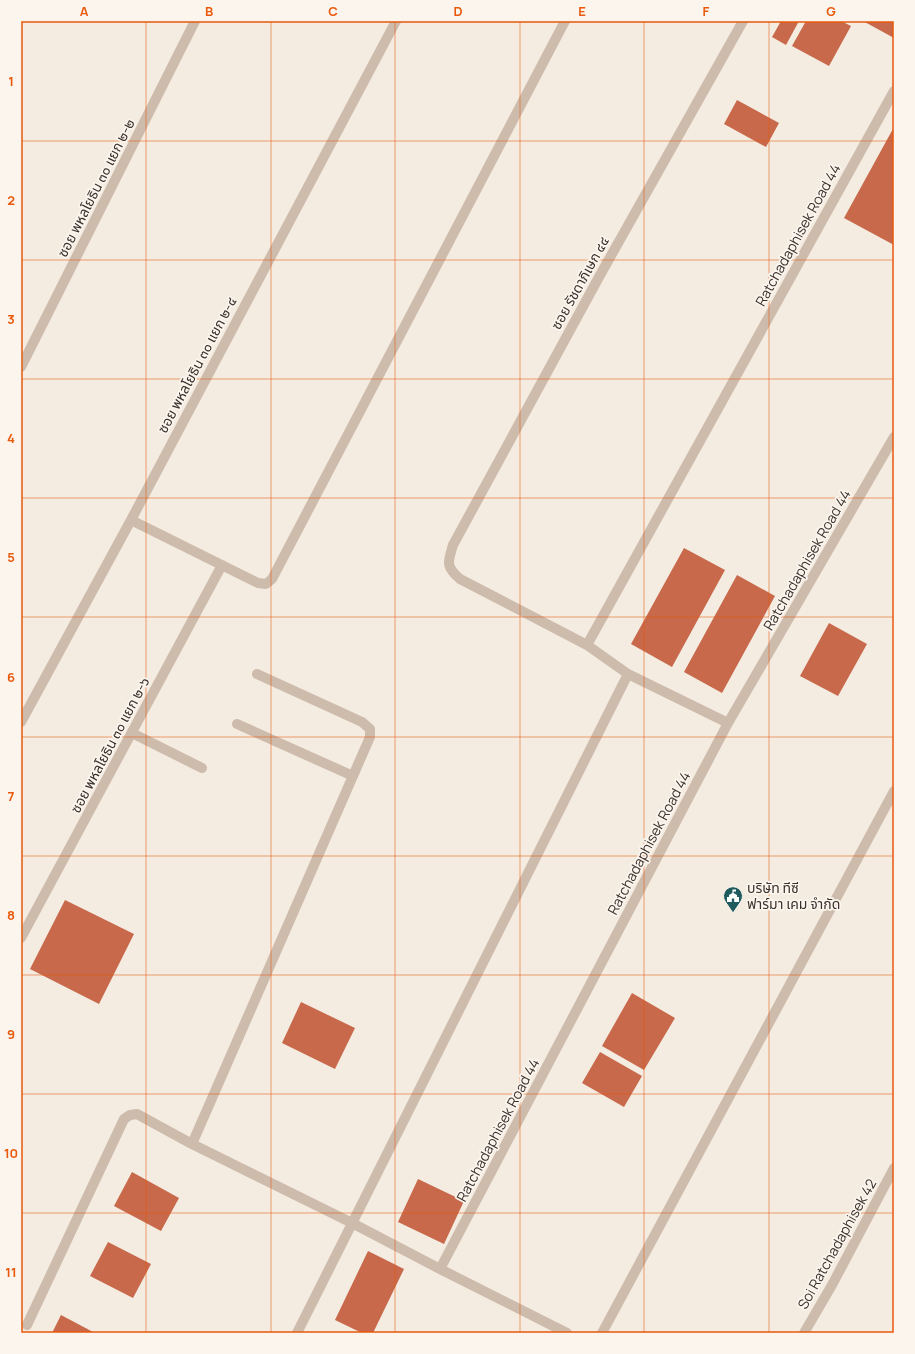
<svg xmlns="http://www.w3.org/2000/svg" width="915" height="1354" font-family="Manrope,'Noto Sans Thai',sans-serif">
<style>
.building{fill:#c8694b}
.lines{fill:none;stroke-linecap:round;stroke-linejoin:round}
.minor{stroke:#cdbbac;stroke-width:10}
.grid{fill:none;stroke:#e8590c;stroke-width:1;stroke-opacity:0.55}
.labels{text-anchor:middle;stroke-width:3.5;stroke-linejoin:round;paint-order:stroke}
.street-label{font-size:14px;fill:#3b302b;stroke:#fbf5ee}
.poi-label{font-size:14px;fill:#3b302b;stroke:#fbf5ee;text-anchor:start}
.neatline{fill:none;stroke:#e8590c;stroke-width:1.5}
.grid-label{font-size:13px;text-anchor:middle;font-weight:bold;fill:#e8590c}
</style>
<rect width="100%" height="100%" fill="#f4ebe1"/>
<!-- building -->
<path class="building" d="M781 21H799L786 45 772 37Z
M806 21H841L851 26 829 66 792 46Z
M863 21H894V38Z
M737 100 779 123 766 147 724 124Z
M894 127V245L844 218Z
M684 548 725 570 672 667 631 644Z
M737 575 775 596 722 693 684 672Z
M829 623 867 644 838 696 800 676Z
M65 900 134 934 99 1004 30 969Z
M632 993 675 1018 644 1070 602 1046Z
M301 1002 355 1028 335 1069 282 1043Z
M600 1052 642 1076 624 1107 582 1083Z
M132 1172 179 1198 161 1231 114 1206Z
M418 1179 464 1201 444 1244 398 1222Z
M108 1242 151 1264 133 1298 90 1276Z
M368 1251 404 1269 373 1333H362L335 1320Z
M61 1315 95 1333H52Z"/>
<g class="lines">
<!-- minor -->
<path class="minor" d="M21 367 195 21
M131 520 258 583 266 584 272 579 565 21
M587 645 894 91
M257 674 362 722 370 729V737L192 1144 352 1223 440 1269 567 1333
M21 722 131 520 396 21
M728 723 628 674 587 645 460 579C445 566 448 562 453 545L599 277 743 21
M237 724 353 776
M132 733 202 768
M21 938 222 565
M440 1269 728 723 894 437
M27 1325 124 1119 130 1115 137 1114 192 1144
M297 1333 628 674
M602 1333 894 791
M804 1333 832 1285 894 1168"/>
</g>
<!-- grid -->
<path class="grid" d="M146 21V1333M271 21V1333M395 21V1333M520 21V1333M644 21V1333M769 21V1333M21 141H894M21 260H894M21 379H894M21 498H894M21 617H894M21 737H894M21 856H894M21 975H894M21 1094H894M21 1213H894"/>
<!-- icons -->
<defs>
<g id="civic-pin" transform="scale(1)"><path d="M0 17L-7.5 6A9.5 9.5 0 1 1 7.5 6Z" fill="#1f5a5e" stroke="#fbf5ee"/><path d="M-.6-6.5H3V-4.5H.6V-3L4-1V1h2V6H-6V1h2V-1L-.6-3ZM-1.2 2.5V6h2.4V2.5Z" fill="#fff"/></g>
</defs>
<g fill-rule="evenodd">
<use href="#civic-pin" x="733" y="896"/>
</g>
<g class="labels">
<!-- street labels -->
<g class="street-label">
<text transform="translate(96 188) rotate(-63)" y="5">ซอย พหลโยธิน ๓๐ แยก ๒-๒</text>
<text transform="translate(798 235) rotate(-61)" y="5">Ratchadaphisek Road 44</text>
<text transform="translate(580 283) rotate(-61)" y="5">ซอย รัชดาภิเษก ๔๔</text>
<text transform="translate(197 365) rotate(-62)" y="5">ซอย พหลโยธิน ๓๐ แยก ๒-๔</text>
<text transform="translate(807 560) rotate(-60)" y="5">Ratchadaphisek Road 44</text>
<text transform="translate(110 745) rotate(-62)" y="5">ซอย พหลโยธิน ๓๐ แยก ๒-๖</text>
<text transform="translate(649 843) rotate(-62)" y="5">Ratchadaphisek Road 44</text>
<text transform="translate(498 1130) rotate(-62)" y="5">Ratchadaphisek Road 44</text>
<text transform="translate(837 1244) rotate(-61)" y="5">Soi Ratchadaphisek 42</text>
</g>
<!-- poi labels -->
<g class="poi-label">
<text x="747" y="893">บริษัท ทีซี<tspan x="747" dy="16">ฟาร์มา เคม จำกัด</tspan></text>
</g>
</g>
<!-- border -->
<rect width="915" height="1354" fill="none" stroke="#fbf5ee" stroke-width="44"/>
<rect x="22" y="22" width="871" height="1310" class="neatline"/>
<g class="grid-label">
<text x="84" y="16">A</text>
<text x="209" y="16">B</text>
<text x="333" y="16">C</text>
<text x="458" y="16">D</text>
<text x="582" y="16">E</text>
<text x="706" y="16">F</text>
<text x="831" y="16">G</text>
<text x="11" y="86">1</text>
<text x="11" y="205">2</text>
<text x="11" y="324">3</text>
<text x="11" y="443">4</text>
<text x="11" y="562">5</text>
<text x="11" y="682">6</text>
<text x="11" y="801">7</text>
<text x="11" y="920">8</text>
<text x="11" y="1039">9</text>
<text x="11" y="1158">10</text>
<text x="11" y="1277">11</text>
</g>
</svg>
